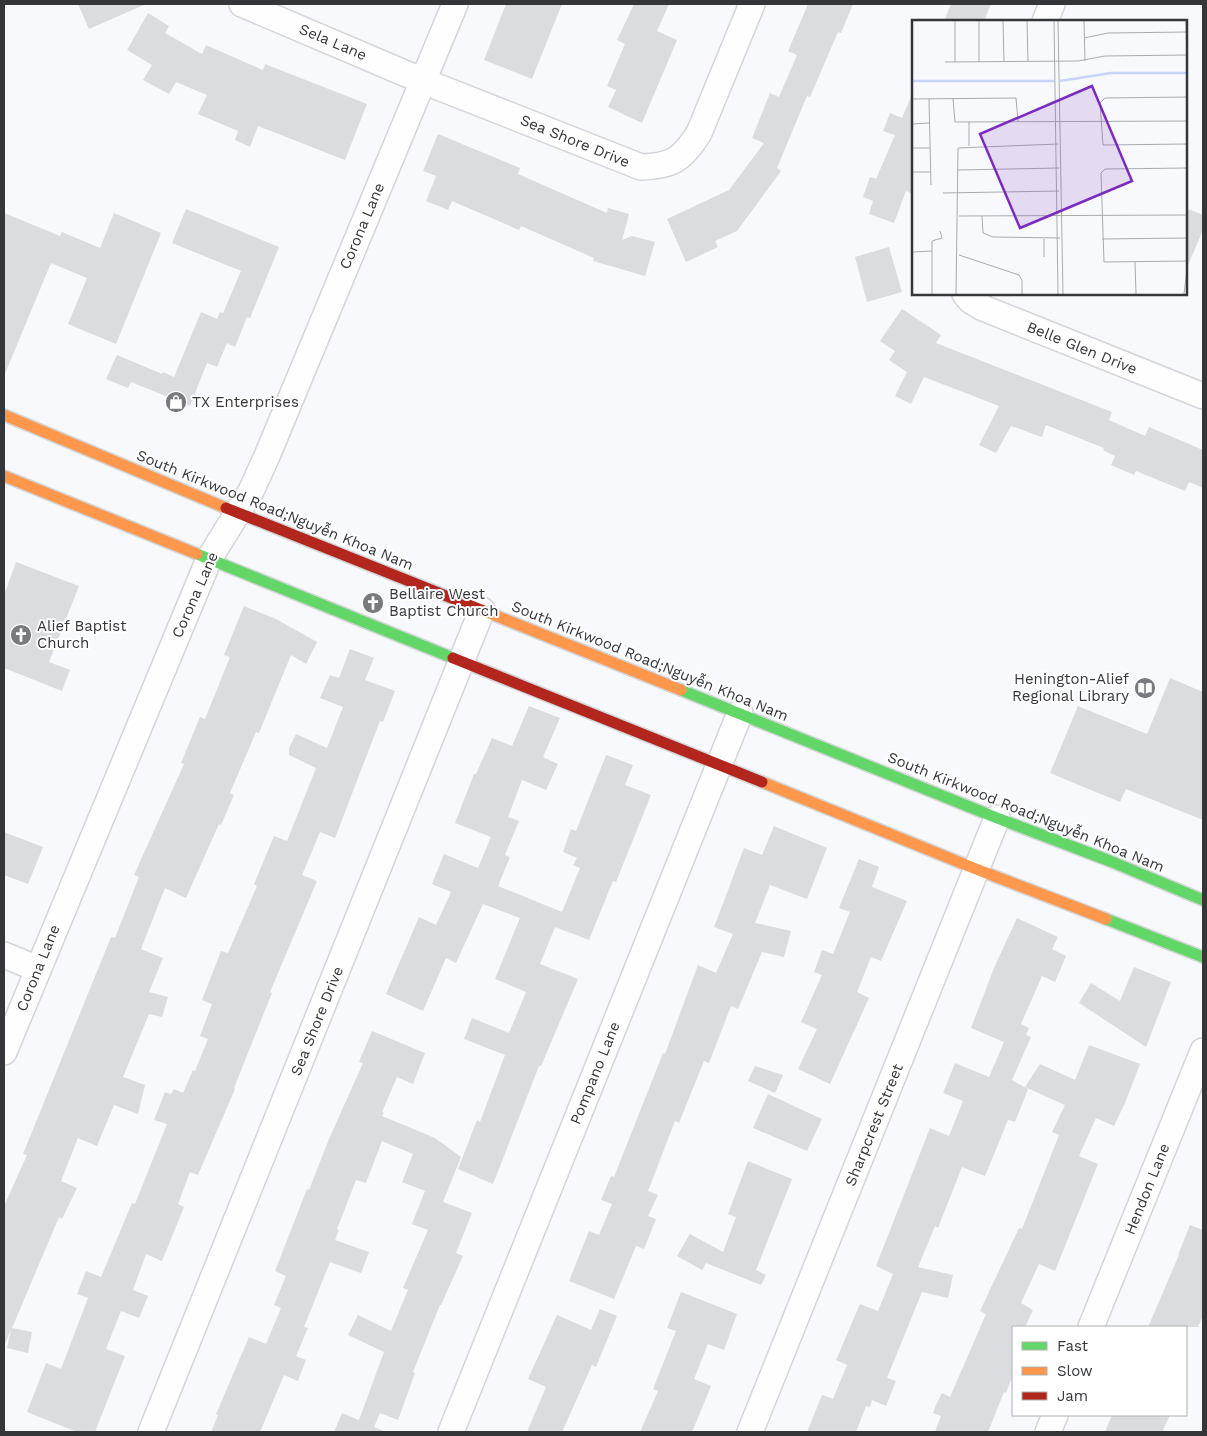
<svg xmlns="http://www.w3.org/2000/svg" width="1207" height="1436" font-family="'Work Sans',sans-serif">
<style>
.building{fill:#dadce0}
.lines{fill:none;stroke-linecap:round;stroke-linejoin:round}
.street-casing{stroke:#d3d5d9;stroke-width:28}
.fast-casing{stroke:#d3d5d9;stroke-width:14}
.slow-casing{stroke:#d3d5d9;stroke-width:14}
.jam-casing{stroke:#d3d5d9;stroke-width:14}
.street{stroke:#fefeff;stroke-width:25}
.fast{stroke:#63d668;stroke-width:11}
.slow{stroke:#ff974d;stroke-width:11}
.jam{stroke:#b3261e;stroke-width:11}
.labels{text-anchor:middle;stroke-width:4;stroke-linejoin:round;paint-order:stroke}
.street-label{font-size:15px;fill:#34363a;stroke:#fff}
.poi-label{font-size:15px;fill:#34363a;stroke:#fff;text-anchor:start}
.inset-river{fill:none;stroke:#c6d6fb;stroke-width:2.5}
.inset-road{fill:none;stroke:#a9abae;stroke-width:1}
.view{fill:#7b2cbf;fill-opacity:0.15;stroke:#7b2cbf;stroke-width:2.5}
.inset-edge{fill:none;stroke:#34363a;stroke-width:2.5}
</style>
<rect width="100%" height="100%" fill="#f7f9fc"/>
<!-- building -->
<path class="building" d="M78 4H146L89 29Z
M506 4H562L532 79 484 60Z
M634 4H669L657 31 677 40 642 123 608 107 616 90 607 86 625 44 617 40Z
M808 4H853L841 33 838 32 810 97 807 96 777 168 781 171 737 231 715 241 718 247 686 262 667 219 729 190 764 143 752 138 770 93 779 97 797 55 788 51Z
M951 4H991L984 21H944Z
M148 13 169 26 165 33 202 54 206 45 263 70 265 64 367 104 345 160 258 126 250 147 235 140 238 131 198 114 207 95 176 82 169 94 143 80 152 65 127 50Z
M913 92V194L906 191 894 223 869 214 873 201 863 197 870 177 876 179 895 135 883 131 890 113 902 118Z
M438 134 520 168 518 174 607 213 608 208 629 214 622 240 632 236 655 242 645 276 593 261 594 258 521 226 519 230 452 201 448 210 426 201 436 176 423 171Z
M1186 208 1203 215V230L1186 270Z
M186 209 279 247 250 318 247 317 235 347 227 343 217 367 207 363 190 406 131 382 128 388 106 379 117 355 162 374 163 372 174 377 201 312 217 319 220 312 223 313 241 271 172 243Z
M4 213 60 236 62 232 100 248 114 213 161 233 116 344 68 324 87 278 51 263 4 376Z
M889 247 902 292 867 302 855 257Z
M902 309 941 335 936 343 1112 412 1109 420 1145 436 1149 427 1203 450V488L1189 482 1185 491 1136 471 1134 475 1111 465 1115 456 1103 450 1104 448 1046 425 1042 437 1011 426 996 453 979 445 999 406 924 377 911 404 895 396 907 372 889 360 895 351 880 341Z
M16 562 79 586 49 662 70 670 62 691 4 668V595Z
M244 606 276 619 317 642 306 664 291 655 259 733 256 732 230 793 234 795 221 825 219 824 186 898 165 888 141 949 163 958 149 992 168 997 162 1017 149 1014 123 1077 145 1085 138 1114 114 1105 97 1146 78 1138 61 1181 77 1188 62 1219 59 1217 12 1328 32 1332 28 1353 7 1348 11 1330 4 1346V1206L27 1155 23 1154 111 937 115 938 139 877 134 875 184 764 181 763 200 717 205 719 230 657 224 655Z
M350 649 374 658 365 680 395 691 383 722 380 721 335 838 320 832 302 875 317 881 270 992 272 993 234 1088 235 1089 198 1175 190 1172 178 1204 184 1207 162 1261 146 1254 133 1290 148 1296 139 1318 121 1311 106 1349 125 1356 95 1432H77L27 1412 46 1363 61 1369 88 1298 77 1294 86 1271 101 1277 132 1203 135 1204 167 1124 154 1120 165 1092 171 1094 174 1089 183 1093 193 1070 195 1071 208 1039 200 1036 212 1004 202 1000 221 951 228 953 257 886 254 884 274 836 287 841 316 768 289 755V748L296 734 327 748 343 707 320 698 330 675 339 678Z
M1170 678 1203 692V820L1126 789 1120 802 1050 773 1078 706 1147 734Z
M529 706 560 718 543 757 558 764 546 790 522 780 508 817 519 821 505 855 510 857 498 886 562 912 580 868 573 865 577 858 563 852 571 829 576 831 606 755 633 765 625 785 651 795 616 882 613 881 589 940 555 927 540 964 578 979 541 1066H539L493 1184 458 1169 477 1120 480 1122 505 1055 464 1039 472 1018 509 1033 526 992 495 979 520 918 483 904 456 963 446 958 423 1011 386 994 419 917 436 925 451 892 432 884 444 854 478 868 491 837 455 823 474 774H476L492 738 512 746Z
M774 826 827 848 807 899 770 885 755 923 791 931 784 957 762 952 738 1009 731 1006 709 1063 704 1061 679 1123 675 1121 648 1191 658 1195 648 1216 656 1219 644 1249 636 1246 614 1299 569 1281 589 1231 599 1235 612 1204 601 1200 611 1176 614 1177 663 1053 665 1054 698 965 716 973 733 934 714 927 744 848 762 855Z
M4 832 43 847 28 884 4 875Z
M859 859 879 867 872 887 907 901 881 961 871 957 857 992 869 998 830 1084 798 1069 817 1029 801 1022 822 975 814 972 822 950 833 954 850 912 839 908Z
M1017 918 1058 937 1052 949 1066 956 1055 982 1042 976 1021 1024 1029 1028 1026 1035 1031 1037 1012 1080 1028 1089 1015 1122 1008 1120 985 1176 962 1167 938 1228 935 1226 918 1267 953 1275 948 1298 922 1292 887 1378 896 1381 886 1406 872 1400 870 1407 866 1406 856 1432H807L822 1395 833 1399 847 1365 836 1360 860 1304 878 1311 893 1274 876 1266 930 1128 949 1136 963 1101 943 1093 955 1063 989 1077 1004 1042 971 1028 994 968Z
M1134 967 1171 982 1146 1047 1079 1003 1091 983 1120 1001Z
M372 1031 425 1053 413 1084 397 1077 382 1112 384 1113 382 1116 435 1138 461 1157 443 1202 472 1213 456 1253 463 1256 441 1305H440L413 1372 415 1373 398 1420 380 1413 374 1427 386 1432H334L342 1413 359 1420 384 1352 348 1335 358 1315 391 1331 408 1290 403 1288 428 1230 412 1224 425 1191 402 1182 413 1154 382 1141 366 1183 356 1180 337 1229 339 1230 335 1240 369 1252 361 1273 330 1262 304 1327 308 1328 296 1356 306 1360 298 1381 284 1375 260 1432H211L218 1415 216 1414 249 1337 266 1344 281 1308 274 1305 286 1276 275 1271 307 1189 309 1190 329 1139 363 1063 359 1062Z
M1089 1045 1140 1064 1125 1103 1114 1126 1096 1118 1079 1156 1098 1164 1055 1271 1039 1264 1021 1303 1033 1310 1025 1327H1013V1375L1006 1393 1004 1392 988 1432H935L941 1416 933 1413 936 1405 942 1393 950 1397 986 1314 980 1311 1019 1228 1022 1229 1059 1135 1052 1132 1065 1105 1025 1087 1040 1064 1075 1080Z
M755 1066 783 1075 775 1093 748 1081Z
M768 1094 822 1119 807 1151 753 1128Z
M748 1161 792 1179 756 1270 766 1275 761 1285 706 1263 702 1270 677 1256 690 1234 723 1252 736 1217 728 1214Z
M1190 1225 1203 1230V1315L1198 1327H1148L1179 1255H1178Z
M681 1292 737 1314 724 1350 708 1344 694 1379 711 1386 692 1432H640L658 1391 653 1389 676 1331 667 1328Z
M600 1309 617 1316 596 1367 592 1365 562 1432H527L546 1387 528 1379 557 1315 591 1330Z
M1112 1415H1170L1162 1432H1105Z"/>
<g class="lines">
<!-- street casing -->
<g class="street-casing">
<path id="street" d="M242 4 423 81 641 167C672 166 682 160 699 133L752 4
M1045 21 1052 4
M965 294 970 300 983 308 1203 396
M4 955 38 969
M4 1052 209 559 251 491 267 456 455 4
M1091 1327 1203 1051
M151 1432 482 610
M451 1432 740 713
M750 1432 997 818
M1048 1432 1055 1415"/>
</g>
<!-- fast casing -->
<g class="fast-casing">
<path id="fast" d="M197 554 453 658
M681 690 997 818 1110 861 1203 900
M1106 919 1203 957"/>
</g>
<!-- slow casing -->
<g class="slow-casing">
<path id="slow" d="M4 415 226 508
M4 476 197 554
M484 611 681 690
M762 782 976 869 1106 919"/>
</g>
<!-- jam casing -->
<g class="jam-casing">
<path id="jam" d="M226 508 484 611
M453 658 762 782"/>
</g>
<!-- street -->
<use href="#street" class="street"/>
<!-- fast -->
<use href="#fast" class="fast"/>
<!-- slow -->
<use href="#slow" class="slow"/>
<!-- jam -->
<use href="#jam" class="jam"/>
</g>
<!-- icons -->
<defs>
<g id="shop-disc" transform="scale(1.125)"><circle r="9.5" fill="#787a7e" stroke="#fff"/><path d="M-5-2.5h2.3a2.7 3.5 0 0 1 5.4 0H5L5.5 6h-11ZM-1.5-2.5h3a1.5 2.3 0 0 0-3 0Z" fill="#fff"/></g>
<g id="church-disc" transform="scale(1.125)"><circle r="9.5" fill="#787a7e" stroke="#fff"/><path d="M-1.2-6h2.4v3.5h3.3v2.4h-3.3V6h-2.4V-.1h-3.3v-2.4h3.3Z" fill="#fff"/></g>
<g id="library-disc" transform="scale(1.125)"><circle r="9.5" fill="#787a7e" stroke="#fff"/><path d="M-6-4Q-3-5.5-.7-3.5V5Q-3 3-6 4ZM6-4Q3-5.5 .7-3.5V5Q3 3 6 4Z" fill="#fff"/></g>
</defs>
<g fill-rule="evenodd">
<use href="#shop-disc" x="176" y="402"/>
<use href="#church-disc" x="373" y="603"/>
<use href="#church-disc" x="21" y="635"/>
<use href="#library-disc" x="1145" y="688"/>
</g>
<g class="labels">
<!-- street labels -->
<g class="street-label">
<text transform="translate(333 42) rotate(23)" y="5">Sela Lane</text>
<text transform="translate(575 141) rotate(22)" y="5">Sea Shore Drive</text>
<text transform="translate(362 226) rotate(-67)" y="5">Corona Lane</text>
<text transform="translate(1082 348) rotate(22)" y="5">Belle Glen Drive</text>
<text transform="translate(275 510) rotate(22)" y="5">South Kirkwood Road;Nguyễn Khoa Nam</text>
<text transform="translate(195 595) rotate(-66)" y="5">Corona Lane</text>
<text transform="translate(650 661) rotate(22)" y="5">South Kirkwood Road;Nguyễn Khoa Nam</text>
<text transform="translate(1026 812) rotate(22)" y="5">South Kirkwood Road;Nguyễn Khoa Nam</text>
<text transform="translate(38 968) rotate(-68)" y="5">Corona Lane</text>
<text transform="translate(317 1021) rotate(-68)" y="5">Sea Shore Drive</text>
<text transform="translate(595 1073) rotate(-68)" y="5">Pompano Lane</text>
<text transform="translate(874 1125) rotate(-68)" y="5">Sharpcrest Street</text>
<text transform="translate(1147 1189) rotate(-68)" y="5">Hendon Lane</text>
</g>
<!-- poi labels -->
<g class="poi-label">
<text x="192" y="407">TX Enterprises</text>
<text x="389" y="599">Bellaire West<tspan x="389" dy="17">Baptist Church</tspan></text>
<text x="37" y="631">Alief Baptist<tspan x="37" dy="17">Church</tspan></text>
<text x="1129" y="684" text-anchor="end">Henington-Alief<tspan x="1129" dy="17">Regional Library</tspan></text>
</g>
</g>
<!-- overview -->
<g transform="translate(912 20)">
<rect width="275" height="275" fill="#f7f9fc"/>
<path class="inset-river" d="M0 61H142M148 61 199 53H275"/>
<path class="inset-road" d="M43 1V42M67 1V42M91 1 92 41M115 1 116 41M142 1 146 274M146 1 151 274M172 1 173 41M274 1 275 46M172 18 196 13 275 12M33 42 166 41 193 36 275 35M275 77 193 78 188 83 191 125 275 124M0 79 104 78 106 101M17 79 19 165M41 79 43 102 275 101M57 102V126M0 104 18 103M0 128H18M275 148 193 149 189 153 192 242 275 241M46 150 147 148M0 152H19M31 173 147 171M47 196 275 195M70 196 71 213 81 217 148 218M190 219 275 218M0 232 20 231M47 235 107 255 110 260V274M132 237V219M223 242 224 274M20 274V221L30 218 28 211M44 274 46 128 146 124M272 274 275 250"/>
<path class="view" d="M180 66 220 161 108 208 68 114Z"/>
<rect width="275" height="275" class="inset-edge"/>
</g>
<!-- border -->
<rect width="1207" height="1436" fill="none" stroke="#34363a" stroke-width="10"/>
<!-- legend -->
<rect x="1012" y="1326" width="175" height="90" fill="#ffffff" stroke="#aeafb0"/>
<rect x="1022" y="1342" width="25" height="8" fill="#63d668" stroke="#aeafb0"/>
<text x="1057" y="1351" font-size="15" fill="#34363a">Fast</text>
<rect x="1022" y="1367" width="25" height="8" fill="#ff974d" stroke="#aeafb0"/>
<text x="1057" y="1376" font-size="15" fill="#34363a">Slow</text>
<rect x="1022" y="1392" width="25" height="8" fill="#b3261e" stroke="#aeafb0"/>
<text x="1057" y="1401" font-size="15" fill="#34363a">Jam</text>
</svg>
